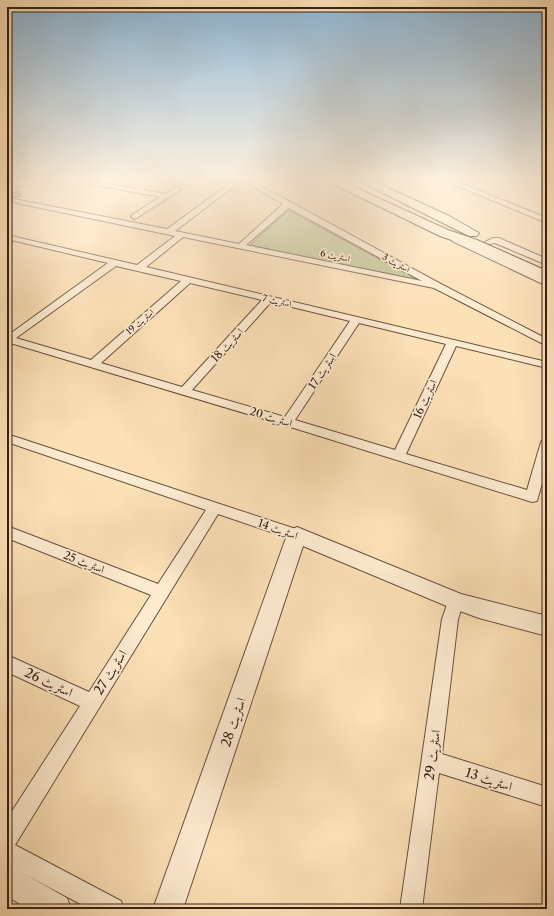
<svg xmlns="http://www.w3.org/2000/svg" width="554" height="916" font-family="'Libre Caslon Text',Amiri,serif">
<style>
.green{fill:#bbc391;stroke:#797254}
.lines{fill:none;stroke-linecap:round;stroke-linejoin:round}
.minor-casing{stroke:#68503f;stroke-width:2}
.tertiary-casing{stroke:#68503f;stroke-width:2}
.secondary-casing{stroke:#372017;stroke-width:2}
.minor{fill:#fdebd0;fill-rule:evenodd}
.tertiary{fill:#fdebd0;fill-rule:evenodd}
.secondary{fill:#fdebd0;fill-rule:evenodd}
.shaded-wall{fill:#a07764;stroke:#372017}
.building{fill:#e5aa8f;stroke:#372017}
.labels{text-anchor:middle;stroke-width:3.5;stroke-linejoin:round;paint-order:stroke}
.far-street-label{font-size:9px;fill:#372017;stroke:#fdebd0}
.street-label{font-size:11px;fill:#372017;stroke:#fdebd0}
.near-street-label{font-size:13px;fill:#372017;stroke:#fdebd0}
</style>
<rect width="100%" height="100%" fill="#fce0b6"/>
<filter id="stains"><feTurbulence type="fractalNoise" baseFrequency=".005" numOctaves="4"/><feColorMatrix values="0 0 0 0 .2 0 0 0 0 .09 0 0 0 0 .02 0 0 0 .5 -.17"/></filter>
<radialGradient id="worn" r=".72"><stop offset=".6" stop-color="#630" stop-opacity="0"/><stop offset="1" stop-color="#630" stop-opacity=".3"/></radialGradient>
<!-- green -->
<path class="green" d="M288 210 428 285 250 245Z"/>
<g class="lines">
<!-- minor casing -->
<g class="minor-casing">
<path id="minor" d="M75 181H93L135 189 147 181H155L143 190 166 194 175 187 182 189 135 219 131 217 132 215 160 197Z
M233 181H241L175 231 239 244 283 204 243 181H252L439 283 547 339V346L434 288 183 237 146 267 547 362V368L456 346 406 454 527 490 541 442 543 439 547 438V466L537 501 532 502 284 425 7 342V336L108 263 7 239V235L137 265 175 236 17 203 13 201 14 199 167 229ZM289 208 422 281 246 245ZM116 266 181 281 91 360 16 338ZM190 283 262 300 182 387 101 363ZM271 302 350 321 285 417 192 390ZM359 323 446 344 395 450 295 420Z
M445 181H455L547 218V223Z
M530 181H540L547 184V189Z
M452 237H458L547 280V286L452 241Z
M493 238H499L547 259V265L495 243 489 244 485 242Z
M7 434 302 531 304 535 302 539 297 541 218 514 15 845 121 901 124 909H90L7 865V819L80 706 7 672V655L89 692 151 595 7 538V526L158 584 206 510 7 442Z
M456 594 462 596 464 601 458 619 442 754 547 787V807L439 773 422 909H400L442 619 450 596Z"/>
</g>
<!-- tertiary casing -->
<g class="tertiary-casing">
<path id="tertiary" d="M297 527 461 594 547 616V636L479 618 449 607 303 546 183 909H153L287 535 290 530Z
M7 864 67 898 71 909H28L7 896Z"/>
</g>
<!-- secondary casing -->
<g class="secondary-casing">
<path id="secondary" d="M14 181H36L35 183 7 189V183Z
M327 181H341L448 230 477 240 547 271V280L469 246 440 236Z
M359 181H373L449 216 479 233 477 236H469Z"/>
</g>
<!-- minor -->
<use href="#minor" class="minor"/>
<!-- tertiary -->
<use href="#tertiary" class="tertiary"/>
<!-- secondary -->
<use href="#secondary" class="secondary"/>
</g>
<!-- shaded-wall -->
<path class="shaded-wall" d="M19 191 21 196 13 198 12 200 7 203V197L12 193Z"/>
<!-- building -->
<path class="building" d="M17 186 19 191 12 193 10 195 7 197V189Z"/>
<!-- sky -->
<linearGradient id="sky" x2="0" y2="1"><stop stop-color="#8db6d6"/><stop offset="0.58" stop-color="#fef1de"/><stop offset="1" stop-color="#fef1de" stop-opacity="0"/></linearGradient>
<rect width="554" height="310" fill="url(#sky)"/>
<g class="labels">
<!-- far-street labels -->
<g class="far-street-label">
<text transform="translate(335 256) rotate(12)" y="3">اسٹریٹ 6</text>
<text transform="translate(396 263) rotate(28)" y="3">اسٹریٹ 3</text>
<text transform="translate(277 301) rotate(13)" y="3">اسٹریٹ 7</text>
<text transform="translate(140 322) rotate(-41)" y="3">اسٹریٹ 19</text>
</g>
<!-- street labels -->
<g class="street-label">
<text transform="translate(227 345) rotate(-47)" y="4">اسٹریٹ 18</text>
<text transform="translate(322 371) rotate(-56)" y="4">اسٹریٹ 17</text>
<text transform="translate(425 399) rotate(-65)" y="4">اسٹریٹ 16</text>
<text transform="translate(271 417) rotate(17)" y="4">اسٹریٹ 20</text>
<text transform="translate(278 529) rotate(19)" y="4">اسٹریٹ 14</text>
<text transform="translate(84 562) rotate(21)" y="4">اسٹریٹ 25</text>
</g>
<!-- near-street labels -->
<g class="near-street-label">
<text transform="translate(110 672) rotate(-58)" y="5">اسٹریٹ 27</text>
<text transform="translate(49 682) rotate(25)" y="5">اسٹریٹ 26</text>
<text transform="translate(233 722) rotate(-71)" y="5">اسٹریٹ 28</text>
<text transform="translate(432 755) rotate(-82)" y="5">اسٹریٹ 29</text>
<text transform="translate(489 779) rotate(18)" y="5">اسٹریٹ 13</text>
</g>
</g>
<!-- margin -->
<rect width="554" height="916" fill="none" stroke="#fce0b6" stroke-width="24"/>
<rect x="8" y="8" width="538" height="900" fill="none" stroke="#372017" stroke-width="2"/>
<rect x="12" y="12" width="530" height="892" fill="none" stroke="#372017"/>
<rect width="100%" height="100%" filter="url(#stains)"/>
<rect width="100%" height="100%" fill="url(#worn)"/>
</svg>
